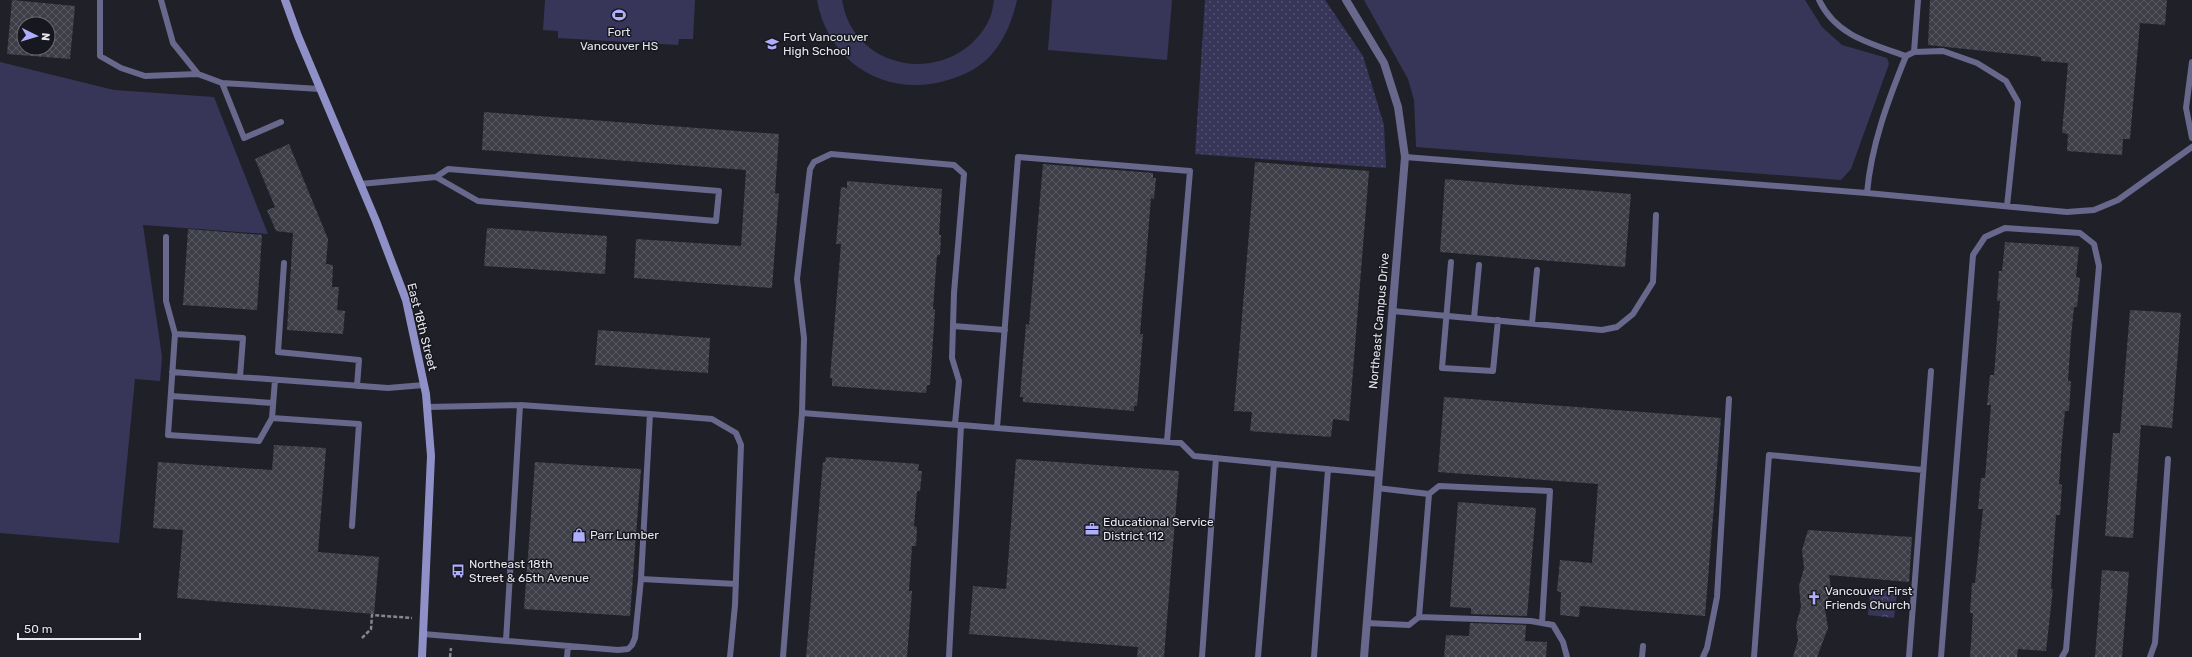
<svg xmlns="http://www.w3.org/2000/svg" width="2192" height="657" font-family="Rubik,sans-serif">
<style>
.grass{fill:#373659}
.park{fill:url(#park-crowns)}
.garden{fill:url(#garden-dots)}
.building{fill:url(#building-cross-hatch);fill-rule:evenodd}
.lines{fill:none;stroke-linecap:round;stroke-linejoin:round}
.path{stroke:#86868d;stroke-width:2.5;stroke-dasharray:4 2;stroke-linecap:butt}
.lane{stroke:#67688b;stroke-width:6}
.street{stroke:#67688b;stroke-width:8}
.secondary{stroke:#9090c8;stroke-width:8}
.labels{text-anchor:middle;stroke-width:3;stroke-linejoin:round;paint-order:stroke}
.poi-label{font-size:12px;fill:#e6e6ec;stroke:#17171f;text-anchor:start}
.street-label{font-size:12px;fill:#e6e6ec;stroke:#17171f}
</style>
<defs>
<pattern id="park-crowns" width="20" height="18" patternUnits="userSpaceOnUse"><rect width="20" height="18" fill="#373659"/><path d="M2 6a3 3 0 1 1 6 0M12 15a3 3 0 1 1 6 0" fill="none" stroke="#545371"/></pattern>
<pattern id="garden-dots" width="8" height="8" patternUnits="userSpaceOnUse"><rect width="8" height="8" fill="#373659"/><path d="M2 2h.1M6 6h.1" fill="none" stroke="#545371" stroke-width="1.8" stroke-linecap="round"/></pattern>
<pattern id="building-cross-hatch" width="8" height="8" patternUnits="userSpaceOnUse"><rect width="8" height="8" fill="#3d3e47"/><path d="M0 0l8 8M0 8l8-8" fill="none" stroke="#595a62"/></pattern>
</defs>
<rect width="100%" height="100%" fill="#202029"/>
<!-- grass -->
<path class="grass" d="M545 0H695L693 39H679L678 45 558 38V31L543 30Z
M817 0H842C854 76 958 87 990 18 992 13 993 6 994 0H1017C1012 21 1006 37 992 54 981 67 963 76 948 80 887 99 828 63 817 0Z
M1052 0H1172L1167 60 1048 50Z
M1364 0H1805L1822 27 1842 45 1887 58 1889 64 1851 169 1841 180 1416 147 1414 100 1408 79Z
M0 62 114 90 214 97 268 234 143 225 162 357 160 381 135 379 119 543 0 533Z"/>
<!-- park -->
<path class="park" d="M1872 590 1895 591 1897 594 1894 618 1868 615 1870 592Z"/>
<!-- garden -->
<path class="garden" d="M1205 0H1325L1363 56 1384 125 1386 168 1195 154Z"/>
<!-- building -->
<path class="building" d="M12 0 75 6 70 59 7 54ZM24 24H48V48H24Z
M1930 0H2167L2165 25 2140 23 2130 139H2123L2122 155 2067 151 2068 134 2062 133 2068 63 2041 61V57L1928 45Z
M484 112 779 134 775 193 779 194 772 288 634 278 636 239 741 246 746 170 482 150Z
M289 144 328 239 326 264 333 265 332 287H339L337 310 345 311 343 334 287 330 293 233 276 231 267 210 275 207 255 159Z
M1255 162 1369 171 1349 421 1333 419 1331 437 1250 431 1252 412 1234 411Z
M1043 164 1153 173V178H1156L1154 199 1151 198 1140 334H1143L1137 406H1134V411L1023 402V397H1020L1026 324 1029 325Z
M1445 179 1631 194 1625 267 1440 252Z
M847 181 942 189 939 235H941L940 255H937L933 309 935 310 930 385H927L926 393 832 386V378H830L841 244H836L841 187 847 188Z
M487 228 607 236 605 274 484 266Z
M188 229 262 235 257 310 183 305Z
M2005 242 2079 247 2076 277 2080 278 2077 307H2074L2071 337 2068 381H2071L2069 411H2065L2062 442 2059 484 2062 485 2060 515H2056L2051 589H2053L2046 651 2018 649 2017 657H1970L1973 613H1970L1972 583H1975L1983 509H1978L1981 478H1985L1991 405H1987L1990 375H1994L2000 301H1997L1999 271H2002Z
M2130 310 2181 313 2172 428 2141 425 2133 538 2105 536 2113 433H2120Z
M598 330 710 338 708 373 595 365Z
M1444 397 1721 418 1705 616 1580 606 1579 617 1560 615 1561 592 1557 591 1560 560 1592 563 1598 484 1438 472Z
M274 445 326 448 318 552 379 557 374 614 177 598 183 530 153 528 158 462 272 470Z
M826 457 919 464 918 471H922L920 491H917L914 526 917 527 916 546H912L909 591H912L907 657H806L823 462H825Z
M1016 459 1179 471 1164 657H1137L1138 647 969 634 973 586 1006 589Z
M535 462 641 469 630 616 524 609Z
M1458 502 1536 508 1527 616 1471 614V608L1450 607Z
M1808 530 1912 537 1909 582 1829 575 1831 588 1825 609 1828 628 1817 657H1793L1798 640 1796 625 1801 607 1799 586 1804 568 1802 550Z
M2102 570 2129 572 2122 657H2095Z
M1470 623 1526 625 1525 641 1547 642 1546 657H1444L1446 635 1469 636Z"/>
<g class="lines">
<!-- path -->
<path class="path" d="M362 638 371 629 372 615 412 618
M450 657 451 648"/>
<!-- lane -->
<path class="lane" d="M100 0V56L121 68 145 76 198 74 222 83
M161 0 173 43 198 74
M1819 0C1836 36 1872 44 1906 56 1888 100 1871 146 1867 193
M1914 52 1918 0
M1906 56 1914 52 1943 51 1977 63 2006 81 2018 102 2007 206
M2192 62 2186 108 2192 138
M281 122 244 138 222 83 320 89
M1405 157 1867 193 2067 212 2094 210 2118 200 2192 147
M360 184 436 177 478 201 716 221 719 191 448 169 436 177
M166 237V301L175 334 168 435 259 441 272 418
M1451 262 1442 368 1493 371 1498 320
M284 263 278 352 359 360 357 386
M1392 311 1602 330 1617 327 1633 314 1653 282 1656 215
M1474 318 1479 265
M1532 323 1537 270
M953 326 1005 330
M175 334 243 338 240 377
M172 372 388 388 424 385
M275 380 272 418 359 424 352 526
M171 396 273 403
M428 407 520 405 650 414
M802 413 804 338 797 279 810 169 814 162 831 154 954 165 964 174 954 293 952 358 959 381 955 424
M997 428 1018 157 1190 171 1167 441
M1429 494 1439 486 1550 491 1542 623
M641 579 736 584
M1419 617 1531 621 1553 625 1563 642 1567 657
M1366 623 1409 625 1419 617 1429 494 1377 488
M423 634 618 650 628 649 632 645 635 638 641 579 650 414 712 419 736 433 741 445 735 605 730 657
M506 641 520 405
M567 657 568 646
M783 657 802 413 958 425
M949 657 961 425 1181 443 1194 456 1378 474
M1202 657 1216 458
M1258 657 1274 464
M1314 657 1328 469
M1642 657 1643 646
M1703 657 1707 648 1717 597 1729 399
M1754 657 1769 455 1923 470
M1909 657 1931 371
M1941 657 1973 255 1985 237 2005 228 2080 233 2094 244 2099 266 2066 650 2062 657
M2150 657 2155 643 2168 459"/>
<!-- street -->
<path class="street" d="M1346 0 1384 63 1398 107 1405 157 1364 657"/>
<!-- secondary -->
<path class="secondary" d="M285 0 298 36 376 221 406 300 426 394 431 456 422 657"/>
</g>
<!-- icons -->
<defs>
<g id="stadium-bare" transform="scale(1.08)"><path d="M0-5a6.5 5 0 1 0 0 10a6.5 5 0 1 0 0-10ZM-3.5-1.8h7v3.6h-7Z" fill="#aeaefa" stroke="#17171f" stroke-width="2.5" paint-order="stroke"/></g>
<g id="school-bare" transform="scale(1.08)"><path d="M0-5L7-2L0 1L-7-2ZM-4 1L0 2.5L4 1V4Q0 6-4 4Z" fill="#aeaefa" stroke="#17171f" stroke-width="2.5" paint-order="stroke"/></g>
<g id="office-bare" transform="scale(1.08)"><path d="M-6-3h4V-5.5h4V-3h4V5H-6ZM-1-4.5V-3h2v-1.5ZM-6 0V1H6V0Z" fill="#aeaefa" stroke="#17171f" stroke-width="2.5" paint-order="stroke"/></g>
<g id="shop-bare" transform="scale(1.08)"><path d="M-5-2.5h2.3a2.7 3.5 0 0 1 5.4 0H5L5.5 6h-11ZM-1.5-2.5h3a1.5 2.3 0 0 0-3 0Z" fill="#aeaefa" stroke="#17171f" stroke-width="2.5" paint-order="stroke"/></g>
<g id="bus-bare" transform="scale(1.08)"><path d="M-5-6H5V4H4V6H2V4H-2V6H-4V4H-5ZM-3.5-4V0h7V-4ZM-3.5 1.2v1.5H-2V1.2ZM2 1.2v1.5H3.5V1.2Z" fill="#aeaefa" stroke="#17171f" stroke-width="2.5" paint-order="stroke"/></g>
<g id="church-bare" transform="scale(1.08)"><path d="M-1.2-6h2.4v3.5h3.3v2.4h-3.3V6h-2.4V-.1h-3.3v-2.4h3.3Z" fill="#aeaefa" stroke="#17171f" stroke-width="2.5" paint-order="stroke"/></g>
</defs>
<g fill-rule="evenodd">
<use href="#stadium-bare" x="619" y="15"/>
<use href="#school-bare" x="772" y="44"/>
<use href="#office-bare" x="1092" y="529"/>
<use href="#shop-bare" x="579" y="535"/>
<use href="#bus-bare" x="458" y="571"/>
<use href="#church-bare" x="1814" y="598"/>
</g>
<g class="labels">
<!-- poi labels -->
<g class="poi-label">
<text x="619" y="36" text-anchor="middle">Fort<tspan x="619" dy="14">Vancouver HS</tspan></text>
<text x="783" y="41">Fort Vancouver<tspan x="783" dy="14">High School</tspan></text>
<text x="1103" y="526">Educational Service<tspan x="1103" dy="14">District 112</tspan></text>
<text x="590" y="539">Parr Lumber</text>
<text x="469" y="568">Northeast 18th<tspan x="469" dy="14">Street &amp; 65th Avenue</tspan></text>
<text x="1825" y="595">Vancouver First<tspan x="1825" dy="14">Friends Church</tspan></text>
</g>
<!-- street labels -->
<g class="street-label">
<text transform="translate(1379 321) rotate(-85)" y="4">Northeast Campus Drive</text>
<text transform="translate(422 327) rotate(76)" y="4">East 18th Street</text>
</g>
</g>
<!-- north arrow -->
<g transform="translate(36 36) rotate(95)"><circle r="19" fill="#17171f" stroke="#6a6a71"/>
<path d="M0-3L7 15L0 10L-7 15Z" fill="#aeaefa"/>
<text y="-6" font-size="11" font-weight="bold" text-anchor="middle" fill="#e6e6ec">N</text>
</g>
<!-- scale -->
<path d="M18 633v6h122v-6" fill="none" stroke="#e6e6ec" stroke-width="2"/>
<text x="24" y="633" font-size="12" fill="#e6e6ec" stroke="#17171f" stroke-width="3" paint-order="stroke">50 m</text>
</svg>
